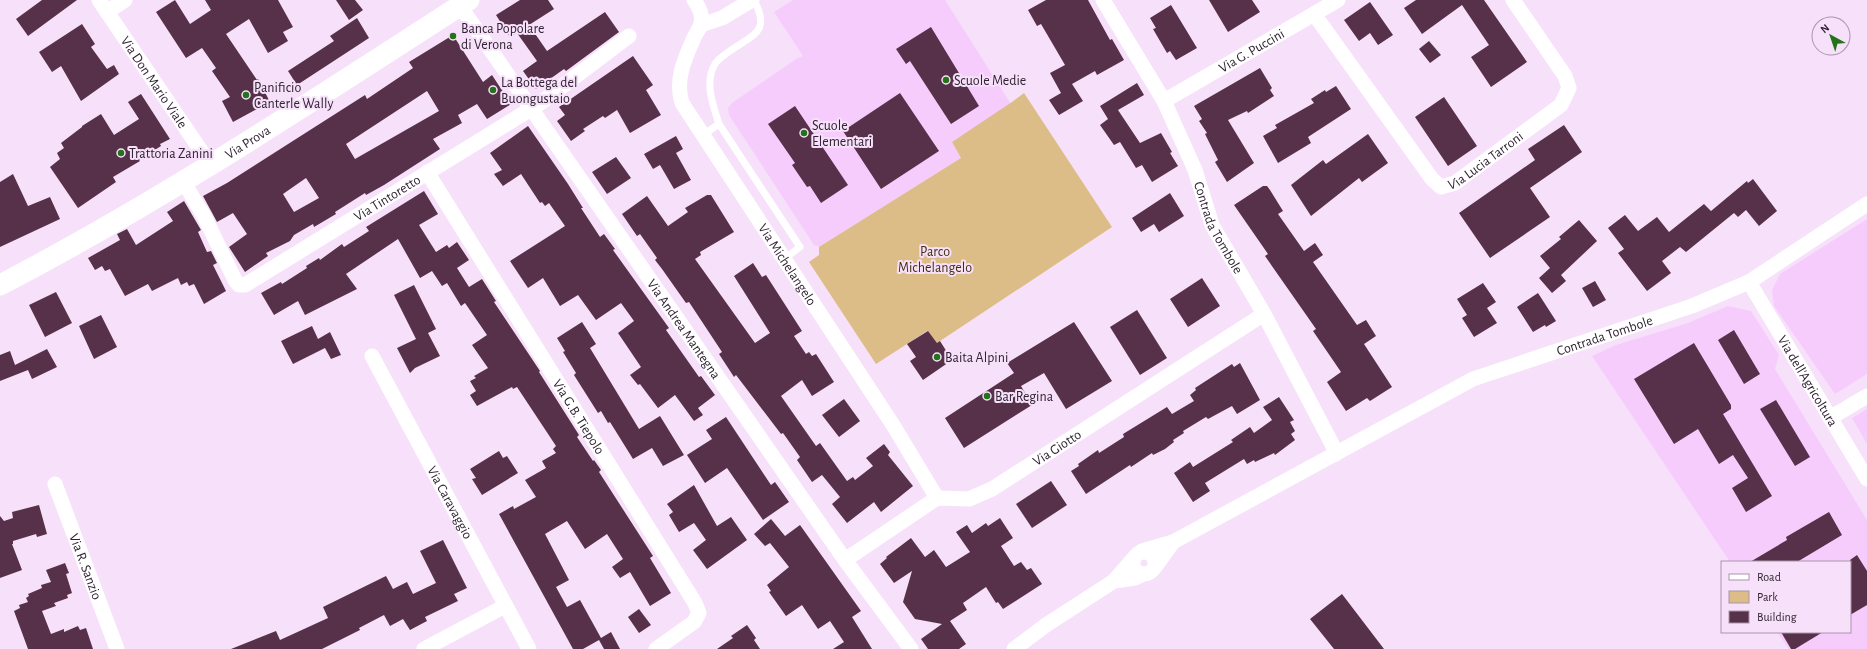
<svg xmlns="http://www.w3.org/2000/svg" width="1867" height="649" font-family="'Alegreya Sans',sans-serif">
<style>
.built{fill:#f6ccfc}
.green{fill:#dcbd87}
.building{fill:#573049;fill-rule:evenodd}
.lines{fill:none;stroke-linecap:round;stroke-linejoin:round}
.service{stroke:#fff;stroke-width:7}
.minor{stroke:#fff;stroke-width:15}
.secondary{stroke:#fff;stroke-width:21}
.poi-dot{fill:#24731b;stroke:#f7e1fa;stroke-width:1.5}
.labels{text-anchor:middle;stroke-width:4;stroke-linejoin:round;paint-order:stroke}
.poi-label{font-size:14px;fill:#312333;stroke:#f7e1fa;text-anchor:start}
.street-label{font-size:14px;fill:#312333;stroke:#f7e1fa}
.park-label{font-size:14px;fill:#403011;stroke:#f7e1fa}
</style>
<rect width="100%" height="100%" fill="#f7e1fa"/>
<!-- built -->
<path class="built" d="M793 0H945L1011 104 952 142 961 158 819 247 814 245 729 115 728 108 732 103 796 59 803 56 774 12Z
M1867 219V374L1835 394 1774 306 1772 290 1780 274Z
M1728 306 1751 311 1779 355 1775 369 1867 520V649H1789L1777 632H1850V562H1730L1592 356 1616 345 1688 323Z
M1867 409V444L1852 418Z"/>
<!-- green -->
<path class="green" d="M1024 93 1112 227 937 343 927 331 876 364 809 262 819 255V247L961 158 952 142 1012 102Z"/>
<!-- building -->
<path class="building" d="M42 0H77L28 36 16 19Z
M175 0 190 24 211 10 205 0H278L293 27 283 32 288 41 268 53 249 19 226 34 257 80 258 79 270 102 233 122 222 101 230 97 212 71 216 68 202 48 186 58 156 12Z
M336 0H355L363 10 349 20Z
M520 0H548L554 9 529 25 547 51 605 12 619 32 566 71 564 69 536 89 523 71 537 61 517 33 510 37 496 15Z
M1046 0H1088L1110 40 1112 39 1124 60 1097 75 1095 71 1072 84 1083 101 1059 115 1049 100 1061 93 1050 73 1065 65 1041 24 1037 26 1028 10Z
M1209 0H1252L1260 12 1228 32Z
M1416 0H1484L1527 62 1491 87 1471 57 1489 45 1462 5 1422 34 1404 8Z
M1370 2 1393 35 1378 45 1370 33 1359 41 1344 20Z
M1171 5 1197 48 1176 60 1170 51 1167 53 1153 29 1156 28 1150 18Z
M357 18 369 38 297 85 288 71 334 41 330 36Z
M82 24 95 44 91 47 107 69 114 65 119 74 81 101 61 66 52 72 39 52Z
M931 27 979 106 951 124 910 61 906 64 896 49Z
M453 35 483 82 492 75 511 104 487 119 477 104 458 115 462 123 433 139 440 149 384 185 366 195 365 193 335 212 336 214 314 227 313 224 294 235 290 241 266 253 268 256 245 272 229 247 247 234 233 213 217 222 203 196 227 183 365 95 367 99 413 68 409 62ZM427 91 439 111 355 159 346 144ZM306 178 319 198 294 212 283 194Z
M1429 41 1441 55 1430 63 1419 49Z
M633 56 653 85 646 90 661 115 630 133 617 110 605 118 603 116 583 129 585 131 571 141 557 121 565 115 559 107Z
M1260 68 1272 88 1270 90 1274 96 1248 113 1247 111 1228 120 1254 163 1227 182 1215 162 1218 160 1205 134 1207 133 1199 121 1202 119 1194 106Z
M1137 83 1144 95 1118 110 1140 143 1161 133 1172 152 1170 153 1178 166 1152 182 1142 165 1136 168 1120 142 1114 145 1100 125 1108 119 1100 106Z
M1336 86 1351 109 1308 137 1311 143 1278 163 1263 136 1277 128 1275 125 1314 103 1311 99 1325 90 1326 92Z
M900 93 939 151 881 189 843 131Z
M141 94 170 139 160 144 161 146 139 160 140 161 113 177 116 182 78 208 50 167 60 159 57 153 64 148 61 143 82 127V126L101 114 114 135 139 119 128 102Z
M1444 97 1477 146 1448 166 1415 117Z
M795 106 848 185 821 203 810 186 807 187 792 165 795 163 768 124Z
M1564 125 1582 152 1530 188 1550 217 1490 258 1459 213 1535 160 1528 149Z
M528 126 568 184 583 208H581L600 237 604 234 615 249 613 250 669 328 666 330 699 377 701 376 715 395 698 408 703 415 694 421 675 395 658 408 640 384 638 385 630 375 641 367 618 333 634 321 621 303 596 320 578 295 560 306 543 278 528 288 510 261 565 226 549 203 545 206 542 202 540 203 521 174 503 186 494 174 502 170 490 153Z
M1368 134 1388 163 1362 182 1359 178 1311 216 1291 185 1323 160 1326 164Z
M676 136 683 149 676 153 691 180 674 189 660 165 653 169 644 154Z
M616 157 631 178 607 194 592 172Z
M13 174 28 206 50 197 60 219 0 247V182Z
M1753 179 1777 211 1759 226 1746 210 1738 217 1734 213 1686 252 1680 247 1662 261 1671 273 1647 291 1618 253 1624 249 1608 228 1625 215 1638 231 1657 217 1669 232 1704 204 1711 211 1747 181 1748 183Z
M1263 186H1267L1270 190 1283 211 1278 214 1304 251 1315 243 1323 255 1313 262 1357 325 1366 320 1376 336 1364 344 1392 387 1370 401 1367 398 1346 411 1327 382 1341 372 1313 331 1316 329 1265 256 1268 254 1234 205Z
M424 191 438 214 419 225 436 252 447 245 449 248 457 242 469 260 457 268 469 287 482 279 496 301 494 302 540 371 539 372 579 435 577 437 593 461 594 460 601 470 599 472 653 556 650 558 671 593 650 606 630 572 620 578 612 567 623 559 607 534 585 549 567 521 545 534 569 580 556 587 567 607 580 600 601 638 611 632 620 649H604L599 640 583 649H573L499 514 513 506 514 509 536 497 525 480 546 468 542 461 556 453 553 449 556 446 517 387 513 389 512 387 477 406 470 395 476 391 470 381 476 378 474 376 488 368 472 345 487 335 465 303 461 306 447 283 442 286 432 271 420 278 398 239 346 274 357 289 305 315 298 301 274 315 261 293 281 282 282 284 307 268 306 266 319 258 320 260 342 244 344 247 369 231 366 227Z
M1170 193 1184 216 1159 232 1154 224 1141 232 1132 218Z
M707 195H711L734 232 700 252 701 255 695 259 755 343 770 333 734 276 753 263 762 277 766 275 802 331 794 336 806 354 809 352 812 356 816 354 834 382 812 396 802 380 781 396 816 446 820 443 847 481 853 477 855 480 873 466 866 458 884 444 890 452 888 455 913 486 881 512 874 502 847 523 832 504 840 497 822 475 812 482 797 460 800 457 783 433 781 434 736 375 734 377 719 354 722 352 689 302 686 303 662 269 655 260 657 258 640 234 637 236 622 214 647 196 668 226 688 212 685 208Z
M184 201 201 230 198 232 207 252 211 251 217 263 213 265 226 291 204 304 194 284 189 286 187 282 181 285 178 278 152 291 148 284 125 296 110 269 105 271 102 266 95 270 88 258 120 240 117 234 127 229 136 245 173 221 167 212Z
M1579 220 1597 241 1561 275 1566 281 1552 293 1539 278 1550 268 1540 256 1561 239 1559 237Z
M1202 278 1220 306 1188 327 1170 299Z
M1595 281 1606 300 1593 307 1582 288Z
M1483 283 1496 302 1487 308 1497 323 1474 337 1462 318 1467 315 1457 299Z
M414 285 436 329 428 333 440 356 415 368 410 373 397 348 416 339 394 295Z
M56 292 72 323 45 337 29 305Z
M1538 293 1556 321 1546 327 1545 325 1533 332 1517 307Z
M1137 310 1167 358 1140 375 1110 327Z
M101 315 117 347 94 359 79 326Z
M582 322 596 344 590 348 639 429 660 416 684 455 663 466 652 448 633 459 610 422 608 423 601 411 598 413 574 375 576 373 563 352 565 351 557 338Z
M1074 322 1112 381 1066 409 1044 373 1021 386 1032 405 964 448 945 418 1014 373 1007 363Z
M312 326 318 339 330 332 341 355 331 359 325 348 293 364 281 341Z
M1734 330 1760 374 1744 384 1718 340Z
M928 331 937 343 940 341 952 360 923 380 910 361 916 357 907 344Z
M1694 343 1731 405V409L1723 414 1772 496 1746 512 1732 488 1748 478 1733 455 1719 464 1698 429 1674 444 1634 379Z
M47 349 57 367 32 379 28 370 0 381V355L10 351 15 365Z
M1240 363 1260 400 1237 414 1232 406 1208 419 1206 417 1183 431 1184 433 1173 440 1174 442 1165 449 1153 455 1152 453 1131 467 1130 465 1086 494 1071 471 1079 466 1078 464 1098 450 1099 453 1124 437 1123 434 1167 407 1172 414 1194 401 1190 395 1196 390 1195 388 1232 364 1234 367Z
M1279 397 1294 420 1290 422 1295 431 1291 434 1295 440 1275 455 1274 453 1255 462 1254 460 1247 464 1244 459 1205 483 1210 491 1193 502 1174 473 1190 462 1193 467 1233 442 1231 440 1250 427 1254 433 1272 420 1263 407Z
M844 399 860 421 839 437 822 415Z
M1776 400 1810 457 1795 466 1760 409Z
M726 417 771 485 775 482 789 502 763 520 727 468 705 483 687 455 712 439 706 430Z
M499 451 503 458 507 456 518 473 482 495 472 479 476 478 470 469Z
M1051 481 1067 505 1032 528 1016 504Z
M694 485 717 526 731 517 747 540 707 569 693 550 706 540 694 523 679 532 669 515 673 512 667 504Z
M39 505 47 534 37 537 36 534 13 541V544H12L22 570 0 578V516L4 521 13 518 12 512Z
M1829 512 1842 535 1797 562H1750L1787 540 1786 537Z
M1000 518 1013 538 1001 546 1014 566 1021 562 1027 570 1031 568 1042 584 1003 609 998 602 996 603 986 587 963 603 967 610 950 621 966 644 959 649H928L921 639 942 624 915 619 903 602 912 571 894 583 880 564 887 558 886 557 911 538 925 557 934 550 946 567 970 552 956 532 967 525 972 533 986 523 988 526Z
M771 519 785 536 800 525 861 611 852 617 872 649H833L844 642 830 621 818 629 802 605 786 616 769 592 771 591 767 585 789 567 770 543 765 546 754 534Z
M443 540 467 588 454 594 458 601 425 617 427 621 410 630 403 619 390 626 384 615 359 628 360 630 322 649H231L276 631 280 640 328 618 323 607 386 576 393 589 407 582 413 594 436 583 420 551Z
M1857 555 1867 571V605L1850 615V560Z
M65 563 69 573 66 574 72 593 67 595 68 598 54 603 56 606 42 611 51 634 64 629V632L78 626 80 630 86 628 93 649H28L14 611 20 608 19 605 28 602 26 598 29 596 28 594 42 588 41 585 51 582 46 570Z
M1342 594 1384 649H1334L1310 619Z
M639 609 651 625 639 633 628 617Z
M747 625 756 638 754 640 760 649H717L733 638 731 636Z
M1781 632H1823L1795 649H1791Z"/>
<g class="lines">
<!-- service -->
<path class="service" d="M719 124C713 105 704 82 715 64 718 59 723 56 727 53 751 35 772 34 754 0
M703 135 719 124 800 247 784 259"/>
<!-- minor -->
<g class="minor">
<path id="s1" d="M99 0 210 164"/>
<path id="s2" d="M694 0C699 7 703 15 701 23 700 29 695 34 693 40 684 60 675 81 682 103L893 425 937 498"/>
<path id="s3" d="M1103 0 1164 101 1195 170 1212 225 1264 314 1332 444 1336 454"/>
<path id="s4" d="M460 6 845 560 911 649"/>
<path d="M107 12 125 0"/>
<path id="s5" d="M1314 14 1432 179 1441 187 1455 183 1561 105 1569 88 1565 76 1513 0"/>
<path d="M701 25 722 18 752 0"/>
<path id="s6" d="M1164 101 1338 0"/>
<path id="s7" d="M427 172 695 603 699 613 694 622 656 649"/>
<path id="s8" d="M183 181 204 216 235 280 239 285H245L539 104 629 36"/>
<path id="s9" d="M1749 282 1867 479"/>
<path id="s10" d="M372 356 529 649"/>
<path d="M1830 418 1867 396"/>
<path id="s11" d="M55 484 117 649"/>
<path id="s12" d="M1173 542 1473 379 1692 306 1749 282 1867 204"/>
<path d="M1142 551 1173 542 1155 567"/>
<circle cx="1144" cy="563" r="11"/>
<path d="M1134 558 1114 581 1135 578 1143 574"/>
<path id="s13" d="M845 560 937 498 969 499 992 489 1264 314"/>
<path d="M424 649 505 606"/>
<path d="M1014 649 1046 625 1114 581"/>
</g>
<!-- secondary -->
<path class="secondary" id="s14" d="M0 285C162 201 315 99 469 0"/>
</g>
<!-- markers -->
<g class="poi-dot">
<circle cx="453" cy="36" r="4"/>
<circle cx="946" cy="80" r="4"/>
<circle cx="493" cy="90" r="4"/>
<circle cx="246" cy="95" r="4"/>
<circle cx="804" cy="133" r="4"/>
<circle cx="121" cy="153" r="4"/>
<circle cx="937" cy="357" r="4"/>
<circle cx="987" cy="396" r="4"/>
</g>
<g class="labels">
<!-- poi labels -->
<g class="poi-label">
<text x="461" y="33">Banca Popolare<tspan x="461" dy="16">di Verona</tspan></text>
<text x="954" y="85">Scuole Medie</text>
<text x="501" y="87">La Bottega del<tspan x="501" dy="16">Buongustaio</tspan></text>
<text x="254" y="92">Panificio<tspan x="254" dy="16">Canterle Wally</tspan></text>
<text x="812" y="130">Scuole<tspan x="812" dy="16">Elementari</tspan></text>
<text x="129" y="158">Trattoria Zanini</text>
<text x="945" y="362">Baita Alpini</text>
<text x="995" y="401">Bar Regina</text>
</g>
<!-- street labels -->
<g class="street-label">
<text dy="5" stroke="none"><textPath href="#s6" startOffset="101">Via G. Puccini</textPath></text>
<text dy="5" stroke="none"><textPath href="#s1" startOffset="99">Via Don Mario Viale</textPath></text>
<text dy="5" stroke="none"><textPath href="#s14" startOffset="286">Via Prova</textPath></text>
<text dy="5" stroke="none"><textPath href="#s5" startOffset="267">Via Lucia Tarroni</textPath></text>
<text dy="5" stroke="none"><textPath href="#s8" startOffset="291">Via Tintoretto</textPath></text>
<text dy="5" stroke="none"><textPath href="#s3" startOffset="256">Contrada Tombole</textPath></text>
<text dy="5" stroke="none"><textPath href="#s2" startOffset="302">Via Michelangelo</textPath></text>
<text dy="5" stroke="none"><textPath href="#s4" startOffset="393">Via Andrea Mantegna</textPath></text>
<text dy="5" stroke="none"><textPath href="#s12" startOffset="480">Contrada Tombole</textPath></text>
<text dy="5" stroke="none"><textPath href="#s9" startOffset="115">Via dell'Agricoltura</textPath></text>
<text dy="5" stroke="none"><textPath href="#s7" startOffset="288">Via G.B. Tiepolo</textPath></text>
<text dy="5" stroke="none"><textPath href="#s13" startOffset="245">Via Giotto</textPath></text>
<text dy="5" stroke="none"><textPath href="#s10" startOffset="166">Via Caravaggio</textPath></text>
<text dy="5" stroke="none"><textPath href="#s11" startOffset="88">Via R. Sanzio</textPath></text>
</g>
<!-- park labels -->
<g class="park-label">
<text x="935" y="256">Parco<tspan x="935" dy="16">Michelangelo</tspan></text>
</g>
</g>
<!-- legend -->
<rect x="1721" y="561" width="130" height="72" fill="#f7e1fa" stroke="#a895aa"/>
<rect x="1729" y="574" width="20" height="6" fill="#ffffff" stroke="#a895aa"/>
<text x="1757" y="581" font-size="12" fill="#312333">Road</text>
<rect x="1729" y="591" width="20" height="12" fill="#dcbd87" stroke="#a895aa"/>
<text x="1757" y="601" font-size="12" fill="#312333">Park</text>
<rect x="1729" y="611" width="20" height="12" fill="#573049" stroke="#a895aa"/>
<text x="1757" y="621" font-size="12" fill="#312333">Building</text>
<!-- north arrow -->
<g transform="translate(1831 36) rotate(320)"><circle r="19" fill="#f7e1fa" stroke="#a895aa"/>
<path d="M0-3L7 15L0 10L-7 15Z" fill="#24731b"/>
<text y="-6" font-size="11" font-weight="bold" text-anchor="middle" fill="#312333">N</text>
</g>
</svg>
